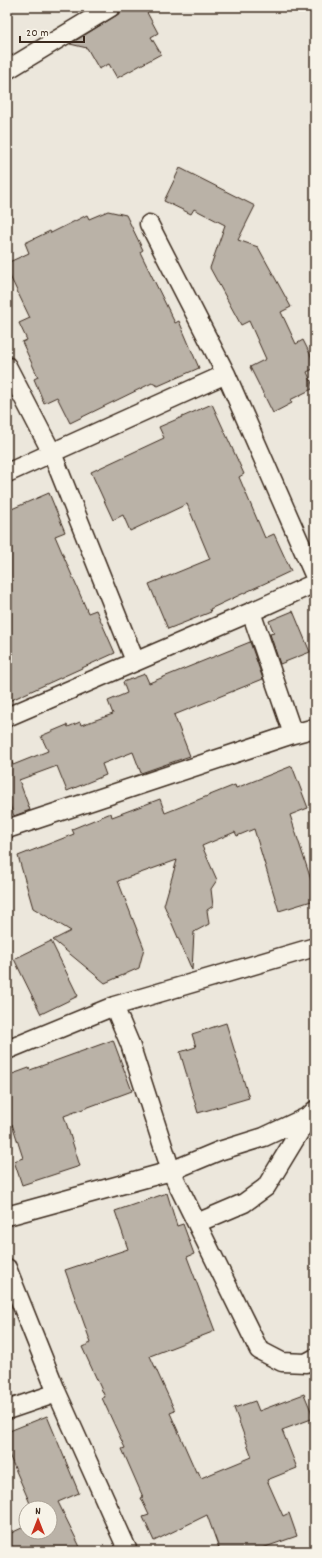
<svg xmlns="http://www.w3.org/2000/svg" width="322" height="1558" font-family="Dekko,sans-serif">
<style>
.building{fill:#bab2a7;stroke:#3b2a1e}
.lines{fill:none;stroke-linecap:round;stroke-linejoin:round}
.minor-casing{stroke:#3b2a1e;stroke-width:21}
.minor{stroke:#f7f3e8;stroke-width:18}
</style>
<rect width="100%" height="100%" fill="#ece7dc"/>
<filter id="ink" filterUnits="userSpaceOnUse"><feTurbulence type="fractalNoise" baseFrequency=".025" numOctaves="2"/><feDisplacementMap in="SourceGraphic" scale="8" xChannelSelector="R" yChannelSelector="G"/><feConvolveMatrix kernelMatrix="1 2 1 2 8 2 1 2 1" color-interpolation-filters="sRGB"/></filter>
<g filter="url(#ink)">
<!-- building -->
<path class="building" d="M130 7H144L158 33 151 37 161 54 117 78 109 64 99 69 87 48 70 44Z
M180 168 255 206 238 240 258 247 291 307 281 312 296 344 303 340 315 364V368L307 372 314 388 290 400 292 403 273 413 250 367 266 359 249 321 241 325 210 268 225 225 194 209 191 214 164 201Z
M108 211 126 215 143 250 140 252 175 323 179 321 199 368 158 386 152 383 70 423 57 397 44 403 34 379 38 377 22 342 27 340 19 323 30 318 7 270V263L29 253 25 243 50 231 51 233 87 215 89 219Z
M212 404 244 474 239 477 265 538 274 534 291 571 210 609 211 612 168 629 149 584 210 559 187 504 130 531 123 515 113 520 91 472 164 438 159 427Z
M49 493 65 532 55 536 88 613 96 610 115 653 7 702V511Z
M293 611 310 652 280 664 270 634 274 633 269 621Z
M250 642 263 679 174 715 190 756 141 773 133 752 102 764 106 775 67 791 57 766 19 780 30 810 14 816 7 797V753H9L13 765 48 751 41 736 67 725 68 727 80 722 81 725 113 714 108 701 127 693 123 682 145 674 149 683Z
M292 766 308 808 290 815 315 892V900L279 911 254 829 237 836 235 832 202 846 217 880 211 889 213 906 207 910 209 924 194 932 192 970 164 905 177 860 118 881 144 948 139 968 105 983 53 940 71 931 33 908 18 856 74 834 72 829 111 813 112 817 160 799 165 813 235 785 236 788Z
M51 941 78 996 41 1014 14 959Z
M226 1023 249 1098 198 1113 180 1052 196 1047 192 1034Z
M113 1040 132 1091 64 1116 80 1166 22 1185 14 1161 23 1158 12 1124 7 1126V1076L29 1068 30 1070Z
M167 1193 177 1226 183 1224 194 1254 187 1257 215 1331 150 1356 175 1411 170 1413 196 1472 198 1471 201 1478 252 1457 234 1408 255 1401 259 1411 304 1394 314 1418 282 1430 297 1468 267 1480 283 1516 289 1513 297 1536 254 1551H220L207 1515 154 1541 143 1517 149 1515 141 1498 143 1497 122 1449 125 1448 102 1398 105 1397 82 1347 91 1343 65 1270 128 1249 115 1211Z
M47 1416 79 1493 58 1502 82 1551H7V1535L26 1526V1532H50V1508H32L7 1450V1432Z"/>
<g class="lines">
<!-- minor casing -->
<g class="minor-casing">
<path id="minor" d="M7 70 111 7
M149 224 226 374 315 577
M7 366 52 453 135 661
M7 473 226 374
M7 717 251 612 315 583
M293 734 315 728
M7 829 293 734 251 612
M7 1050 114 1006 315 947
M315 1110 309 1116 264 1137 219 1151 171 1171 259 1350 282 1362 306 1363 315 1358
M7 1216 171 1171 130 1044 114 1006
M197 1223 244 1203 266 1187 309 1116
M7 1268 57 1393 128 1551
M7 1410 57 1393"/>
</g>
<!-- minor -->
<use href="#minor" class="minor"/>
</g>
</g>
<!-- margin -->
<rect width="322" height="1558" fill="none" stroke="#f7f3e8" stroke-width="24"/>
<rect x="12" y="12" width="298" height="1534" fill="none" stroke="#3b2a1e" stroke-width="1.5" filter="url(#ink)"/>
<!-- north arrow -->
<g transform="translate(38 1520)"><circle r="19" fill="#f7f3e8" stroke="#aca397"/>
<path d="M0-3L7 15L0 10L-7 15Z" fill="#c8321e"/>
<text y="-6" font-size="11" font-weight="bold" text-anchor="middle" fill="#3b2a1e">N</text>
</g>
<!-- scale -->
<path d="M20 36v6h64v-6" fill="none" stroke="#3b2a1e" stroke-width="2"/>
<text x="26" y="36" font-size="12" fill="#3b2a1e" stroke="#f7f3e8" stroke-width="3" paint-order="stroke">20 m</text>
</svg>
